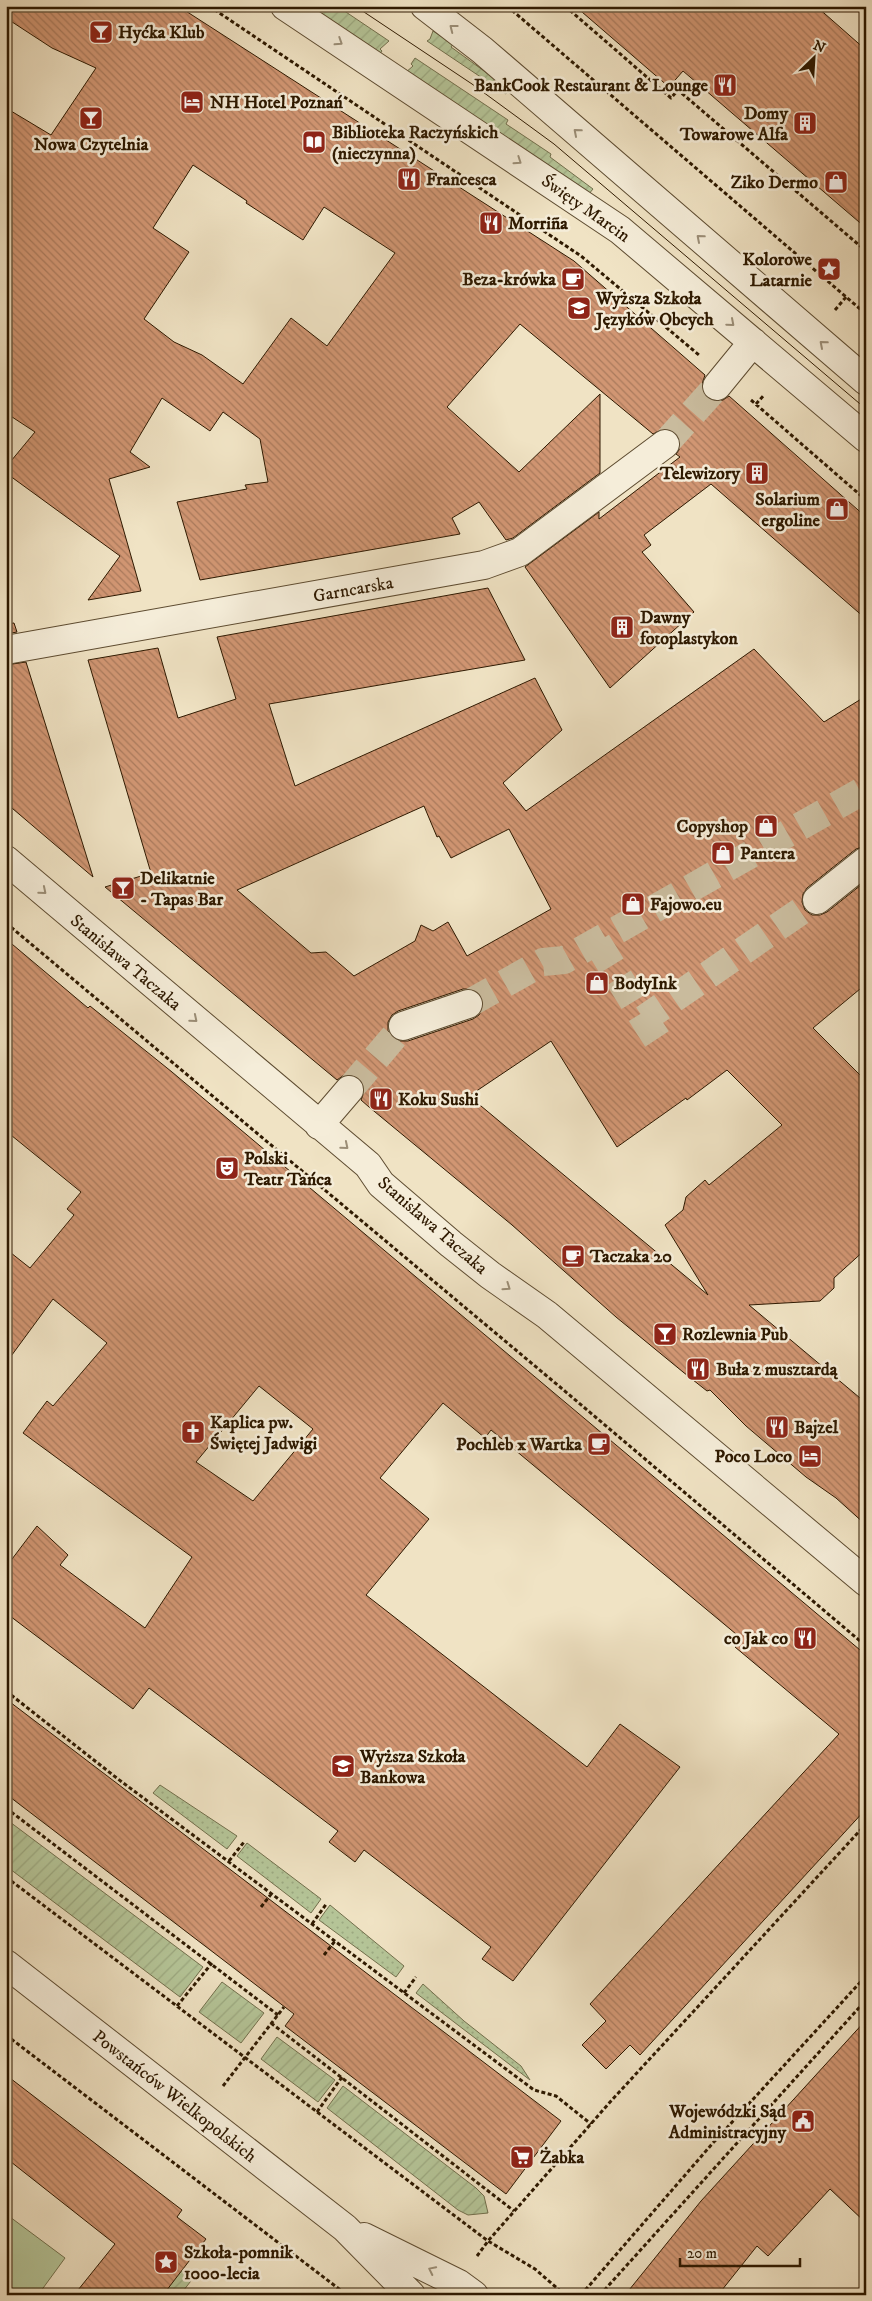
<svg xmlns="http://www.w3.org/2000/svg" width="872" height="2301" font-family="'IM FELL DW Pica',serif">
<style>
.grass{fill:url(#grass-dots);stroke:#726f4c}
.garden{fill:url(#garden-furrows);stroke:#726f4c}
.pitch{fill:#b5c598;stroke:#726f4c}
.building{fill:url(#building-back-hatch);stroke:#2e1900;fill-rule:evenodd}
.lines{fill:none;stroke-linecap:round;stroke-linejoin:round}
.minor-tunnel{stroke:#c9bb9d;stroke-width:28;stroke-dasharray:28 14;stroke-linecap:butt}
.minor-casing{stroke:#5e4c31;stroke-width:30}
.path{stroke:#2e1900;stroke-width:3;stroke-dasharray:4 2.5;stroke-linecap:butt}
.minor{stroke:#f5edd9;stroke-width:28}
.tram{stroke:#2e1900;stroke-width:1}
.oneway{stroke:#9b8e77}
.labels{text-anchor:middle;stroke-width:5;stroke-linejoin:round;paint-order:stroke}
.poi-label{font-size:18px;font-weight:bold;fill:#2e1900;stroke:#f5edd9;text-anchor:start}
.street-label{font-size:18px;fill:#2e1900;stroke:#f5edd9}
</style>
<defs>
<pattern id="grass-dots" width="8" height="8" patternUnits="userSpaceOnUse" patternTransform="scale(1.25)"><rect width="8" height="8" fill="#b5c598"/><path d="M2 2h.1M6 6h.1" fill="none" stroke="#9ca981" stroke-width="1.8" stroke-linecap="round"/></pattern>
<pattern id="garden-furrows" width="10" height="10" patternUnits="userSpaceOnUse" patternTransform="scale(1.25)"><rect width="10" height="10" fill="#b5c598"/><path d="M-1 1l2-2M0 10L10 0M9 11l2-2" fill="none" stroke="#9ca981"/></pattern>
<pattern id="building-back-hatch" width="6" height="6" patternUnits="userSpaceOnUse" patternTransform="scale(1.25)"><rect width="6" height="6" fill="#d19673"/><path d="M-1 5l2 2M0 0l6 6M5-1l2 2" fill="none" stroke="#aa7a5c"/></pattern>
</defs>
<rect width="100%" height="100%" fill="#f0e3c4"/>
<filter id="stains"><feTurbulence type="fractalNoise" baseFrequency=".004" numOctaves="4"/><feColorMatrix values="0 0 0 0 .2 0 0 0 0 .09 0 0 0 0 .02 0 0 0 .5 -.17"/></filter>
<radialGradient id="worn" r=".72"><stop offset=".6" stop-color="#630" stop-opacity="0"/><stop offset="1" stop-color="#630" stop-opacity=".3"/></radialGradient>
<!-- grass -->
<path class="grass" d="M160 1785 237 1836 227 1849 153 1793Z
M247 1843 321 1899 311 1913 237 1856Z
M330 1905 404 1966 396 1977 319 1920Z
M423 1984 464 2021 521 2066 530 2080 416 1993Z"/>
<!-- garden -->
<path class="garden" d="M313 6H337L389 41 380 49 382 51 379 55 311 9Z
M433 31 453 44 451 47 495 79 494 81 508 91 506 94 427 41 430 39Z
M415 58 508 120 506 124 551 154 550 157 593 189 588 195 405 73 413 66 411 64Z
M6 1819 203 1967 180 1997 6 1866Z
M222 1982 264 2013 241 2043 199 2012Z
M277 2037 335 2080 318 2102 261 2059Z
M343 2086 476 2188 484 2196 488 2213 468 2215 458 2210 327 2108Z
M168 2258 194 2277 180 2295H133Z"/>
<!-- pitch -->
<path class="pitch" d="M6 2214 65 2258 38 2295H6Z"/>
<!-- building -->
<path class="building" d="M6 6H178L574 261 705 375 702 384 703 392 707 398 715 401 723 400 729 396 866 517V619L711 484 644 535 651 545 642 552 694 612 610 688 525 567 599 512V519L680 457 676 454 679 450 680 442 677 434 671 430 663 429 653 434 520 324 447 407 519 472 600 394V473L513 538 506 540 479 502 452 518 460 534 200 580 177 502 247 489 245 485 268 482 260 439 223 412 210 431 162 398 130 452 150 467 109 479 141 591 88 600 120 556 6 473V467L35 432 6 413V108L51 135 96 68 52 48 6 18ZM193 165 247 201 246 203 303 240 324 207 395 253 327 346 291 318 243 384 202 355 174 342 144 319 189 252 153 228Z
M575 6H816L866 50V228L683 71 669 87Z
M488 588 525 660 269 704 295 786 535 678 562 730 503 783 526 811 754 649 824 722 866 696V846L856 849 807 888 803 894 802 902 805 910 812 915H820L827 912 866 881V984L813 1028 866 1081V1249L834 1278V1288L820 1301 749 1305 866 1403V1525L836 1498 806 1477 746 1426 710 1390 707 1391 683 1372 616 1317 512 1225 369 1107 361 1100 364 1092V1085L359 1078 351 1075H344L337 1080 105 887 151 873 88 660 158 648 178 718 236 699 217 637ZM424 806 437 837 439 836 451 858 509 829 551 909 467 956 448 922 433 931 421 925 415 941 354 976 326 952 311 953 237 890ZM463 989H472L479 993 483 999V1008L479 1015 473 1019 408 1041H399L393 1038 388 1031V1022L392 1015 398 1011ZM551 1041 617 1147 686 1098 687 1100 727 1070 782 1125 709 1185 705 1180 686 1197 683 1210 665 1225 708 1295 469 1096Z
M14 623 17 632 6 634V624Z
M26 662 93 877 6 803V665Z
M6 939 88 1008 90 1006 172 1072 866 1655V1809L640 2055 630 2045 606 2069 582 2045 606 2021 590 2004 839 1734 735 1647 742 1639 491 1430 485 1438 443 1403 380 1478 429 1519 366 1595 587 1767 620 1724 680 1767 513 1981 482 1959 491 1947 364 1850 355 1862 329 1842 338 1831 149 1688 133 1709 6 1613V1567L37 1526 68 1555 60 1565 145 1628 192 1557 23 1433 47 1401 53 1406 107 1343 53 1299 6 1363V1249L30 1268 74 1215 67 1209 81 1192 6 1131ZM259 1386 313 1429 253 1501 196 1462Z
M6 1699 561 2121 506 2194 285 2026 294 2014 6 1794Z
M866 2020V2223L830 2189 768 2256 757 2246 718 2295H625L701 2201Z
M6 2075 182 2210 177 2217 206 2239 163 2295H74L115 2244 6 2158Z"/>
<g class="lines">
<!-- minor-tunnel -->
<path class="minor-tunnel" d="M665 444 717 386
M597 942 644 1019 817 900
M468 1004 543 962 564 960 866 789
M644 1019 657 1039
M349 1090 403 1026"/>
<!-- minor casing -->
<g class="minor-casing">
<path id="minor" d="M285 6 620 230 866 438
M425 6 482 50 866 381
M717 386 753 342
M6 650 484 565 520 552 665 444
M6 860 368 1165 381 1184 451 1244 490 1275 547 1315 866 1582
M817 900 866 861
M403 1026 468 1004
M319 1125 349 1090
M6 1964 345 2228 411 2295
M364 2237 459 2284 474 2295"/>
</g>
<!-- path -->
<path class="path" d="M209 6 581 256 699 355
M507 6 866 314
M565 6 671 98 678 90 866 251
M835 310 846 297
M751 400 866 500
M756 404 764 395
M6 923 560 1387 866 1646
M6 1691 118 1779 534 2090 556 2096 591 2124
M6 1808 278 2015
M229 1861 244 1842
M6 1877 488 2241 535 2269 565 2295
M261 1907 272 1893
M312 1924 327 1903
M324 1955 335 1941
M404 1993 416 1977
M177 2006 212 1963
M271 2023 514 2211
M6 2035 347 2295
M223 2086 284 2007
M317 2112 342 2077
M477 2256 488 2241 611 2101 866 1824
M581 2295 712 2144 866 1976
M600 2295 866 2000"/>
<!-- minor -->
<use href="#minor" class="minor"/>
<!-- tram -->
<path class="tram" d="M355 6 472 84 554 144 866 409"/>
</g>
<!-- one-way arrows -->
<defs><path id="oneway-chevron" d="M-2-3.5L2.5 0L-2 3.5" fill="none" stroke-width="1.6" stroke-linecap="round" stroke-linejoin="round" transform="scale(1.25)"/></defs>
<g class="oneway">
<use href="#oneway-chevron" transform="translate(453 28) rotate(-142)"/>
<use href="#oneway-chevron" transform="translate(339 42) rotate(33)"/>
<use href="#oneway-chevron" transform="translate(577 132) rotate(-139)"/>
<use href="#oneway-chevron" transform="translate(518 161) rotate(34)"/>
<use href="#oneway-chevron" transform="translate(700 238) rotate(-139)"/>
<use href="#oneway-chevron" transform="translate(731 323) rotate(41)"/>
<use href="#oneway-chevron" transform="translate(823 344) rotate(-139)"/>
<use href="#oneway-chevron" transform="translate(43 891) rotate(40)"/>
<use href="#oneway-chevron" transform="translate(194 1019) rotate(40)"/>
<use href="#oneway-chevron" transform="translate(345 1146) rotate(40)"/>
<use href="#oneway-chevron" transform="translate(507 1287) rotate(35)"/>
<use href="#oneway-chevron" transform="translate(432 2270) rotate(-154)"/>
</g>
<!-- icons -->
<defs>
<g id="bar-square" transform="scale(1.25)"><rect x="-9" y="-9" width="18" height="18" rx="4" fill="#8f2418" stroke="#f5edd9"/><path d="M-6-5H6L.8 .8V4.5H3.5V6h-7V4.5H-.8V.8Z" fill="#fff"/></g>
<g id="restaurant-square" transform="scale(1.25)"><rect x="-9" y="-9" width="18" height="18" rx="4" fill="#8f2418" stroke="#f5edd9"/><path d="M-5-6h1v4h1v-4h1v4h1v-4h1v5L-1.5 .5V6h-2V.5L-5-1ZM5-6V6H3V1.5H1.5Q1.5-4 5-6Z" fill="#fff"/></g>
<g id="hotel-square" transform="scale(1.25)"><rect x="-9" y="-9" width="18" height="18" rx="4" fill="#8f2418" stroke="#f5edd9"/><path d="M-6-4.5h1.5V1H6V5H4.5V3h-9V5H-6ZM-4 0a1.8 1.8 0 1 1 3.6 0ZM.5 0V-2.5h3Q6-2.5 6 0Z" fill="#fff"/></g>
<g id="building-square" transform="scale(1.25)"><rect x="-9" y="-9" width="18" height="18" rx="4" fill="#8f2418" stroke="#f5edd9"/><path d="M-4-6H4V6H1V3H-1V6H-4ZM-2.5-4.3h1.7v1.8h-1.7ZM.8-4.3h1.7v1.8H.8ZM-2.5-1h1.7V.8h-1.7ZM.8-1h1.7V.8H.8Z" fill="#fff"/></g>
<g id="library-square" transform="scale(1.25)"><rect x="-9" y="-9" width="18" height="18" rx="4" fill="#8f2418" stroke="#f5edd9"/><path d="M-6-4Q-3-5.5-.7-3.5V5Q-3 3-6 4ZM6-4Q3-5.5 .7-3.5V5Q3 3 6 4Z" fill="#fff"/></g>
<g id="shop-square" transform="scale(1.25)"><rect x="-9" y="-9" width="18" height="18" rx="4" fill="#8f2418" stroke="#f5edd9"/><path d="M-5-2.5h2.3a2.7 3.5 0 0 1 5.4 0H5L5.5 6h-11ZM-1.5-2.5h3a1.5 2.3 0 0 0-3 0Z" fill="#fff"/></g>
<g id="sight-square" transform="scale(1.25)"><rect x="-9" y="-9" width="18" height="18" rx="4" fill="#8f2418" stroke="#f5edd9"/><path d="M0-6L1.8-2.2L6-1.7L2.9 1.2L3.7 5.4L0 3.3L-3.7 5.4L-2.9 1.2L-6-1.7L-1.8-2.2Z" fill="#fff"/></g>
<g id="cafe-square" transform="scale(1.25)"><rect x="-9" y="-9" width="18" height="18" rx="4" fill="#8f2418" stroke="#f5edd9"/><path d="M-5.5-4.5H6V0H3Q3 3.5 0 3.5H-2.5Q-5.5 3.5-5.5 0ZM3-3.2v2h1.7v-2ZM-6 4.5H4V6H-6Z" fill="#fff"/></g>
<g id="school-square" transform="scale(1.25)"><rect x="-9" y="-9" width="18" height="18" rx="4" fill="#8f2418" stroke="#f5edd9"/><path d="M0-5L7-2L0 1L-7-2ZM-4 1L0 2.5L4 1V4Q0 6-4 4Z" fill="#fff"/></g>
<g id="theatre-square" transform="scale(1.25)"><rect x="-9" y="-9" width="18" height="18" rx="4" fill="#8f2418" stroke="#f5edd9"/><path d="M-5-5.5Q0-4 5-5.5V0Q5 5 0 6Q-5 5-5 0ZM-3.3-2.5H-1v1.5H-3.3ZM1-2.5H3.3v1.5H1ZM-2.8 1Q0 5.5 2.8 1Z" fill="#fff"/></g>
<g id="church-square" transform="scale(1.25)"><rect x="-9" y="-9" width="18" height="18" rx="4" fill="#8f2418" stroke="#f5edd9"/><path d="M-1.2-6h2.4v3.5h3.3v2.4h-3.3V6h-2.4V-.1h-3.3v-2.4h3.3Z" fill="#fff"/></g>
<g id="university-square" transform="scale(1.25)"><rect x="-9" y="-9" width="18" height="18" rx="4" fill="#8f2418" stroke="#f5edd9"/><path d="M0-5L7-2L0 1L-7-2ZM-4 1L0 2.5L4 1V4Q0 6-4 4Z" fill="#fff"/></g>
<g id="civic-square" transform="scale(1.25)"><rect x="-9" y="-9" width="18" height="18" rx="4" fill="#8f2418" stroke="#f5edd9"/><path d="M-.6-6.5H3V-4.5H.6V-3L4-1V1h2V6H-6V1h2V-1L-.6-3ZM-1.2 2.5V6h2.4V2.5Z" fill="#fff"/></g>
<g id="supermarket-square" transform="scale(1.25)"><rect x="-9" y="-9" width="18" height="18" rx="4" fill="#8f2418" stroke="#f5edd9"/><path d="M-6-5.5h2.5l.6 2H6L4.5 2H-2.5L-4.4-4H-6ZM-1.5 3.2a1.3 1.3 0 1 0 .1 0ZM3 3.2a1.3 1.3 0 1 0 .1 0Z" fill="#fff"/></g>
</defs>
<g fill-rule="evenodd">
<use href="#bar-square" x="101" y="32"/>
<use href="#restaurant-square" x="725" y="85"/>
<use href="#hotel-square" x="192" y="102"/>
<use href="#bar-square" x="91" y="118"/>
<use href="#building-square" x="805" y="123"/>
<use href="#library-square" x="314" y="142"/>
<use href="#restaurant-square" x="409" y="179"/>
<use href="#shop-square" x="836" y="182"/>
<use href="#restaurant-square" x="491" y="223"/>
<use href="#sight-square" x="829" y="269"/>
<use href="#cafe-square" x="573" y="279"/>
<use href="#school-square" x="579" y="308"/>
<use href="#building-square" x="757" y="473"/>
<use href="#shop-square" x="837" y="509"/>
<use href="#building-square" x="622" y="627"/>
<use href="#shop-square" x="766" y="826"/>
<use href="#shop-square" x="723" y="853"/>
<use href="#bar-square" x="123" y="888"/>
<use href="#shop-square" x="633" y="904"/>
<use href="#shop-square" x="597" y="983"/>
<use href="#restaurant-square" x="381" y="1099"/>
<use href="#theatre-square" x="227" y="1168"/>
<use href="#cafe-square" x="573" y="1256"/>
<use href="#bar-square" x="665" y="1334"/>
<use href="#restaurant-square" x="698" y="1369"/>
<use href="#restaurant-square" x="777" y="1427"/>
<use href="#church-square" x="193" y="1432"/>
<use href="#cafe-square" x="599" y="1444"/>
<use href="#hotel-square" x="810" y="1456"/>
<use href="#restaurant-square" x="805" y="1638"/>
<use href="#university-square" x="343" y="1766"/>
<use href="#civic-square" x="803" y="2121"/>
<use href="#supermarket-square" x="522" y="2157"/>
<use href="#sight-square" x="166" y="2262"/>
</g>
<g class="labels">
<!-- poi labels -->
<g class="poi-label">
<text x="118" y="38">Hyćka Klub</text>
<text x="708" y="91" text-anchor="end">BankCook Restaurant &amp; Lounge</text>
<text x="210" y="108">NH Hotel Poznań</text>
<text x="788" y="119" text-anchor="end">Domy<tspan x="788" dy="21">Towarowe Alfa</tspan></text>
<text x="332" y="138">Biblioteka Raczyńskich<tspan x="332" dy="21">(nieczynna)</tspan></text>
<text x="91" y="150" text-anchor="middle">Nowa Czytelnia</text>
<text x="426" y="185">Francesca</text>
<text x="818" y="188" text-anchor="end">Ziko Dermo</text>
<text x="508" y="229">Morriña</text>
<text x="812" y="265" text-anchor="end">Kolorowe<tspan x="812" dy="21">Latarnie</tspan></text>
<text x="556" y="285" text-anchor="end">Beza-krówka</text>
<text x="596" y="304">Wyższa Szkoła<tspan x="596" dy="21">Języków Obcych</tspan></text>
<text x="740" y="479" text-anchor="end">Telewizory</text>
<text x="820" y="505" text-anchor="end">Solarium<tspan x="820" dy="21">ergoline</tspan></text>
<text x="640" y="623">Dawny<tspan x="640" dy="21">fotoplastykon</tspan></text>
<text x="748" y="832" text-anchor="end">Copyshop</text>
<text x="740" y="859">Pantera</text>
<text x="140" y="884">Delikatnie<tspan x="140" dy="21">- Tapas Bar</tspan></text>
<text x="650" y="910">Fajowo.eu</text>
<text x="614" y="989">BodyInk</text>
<text x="398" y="1105">Koku Sushi</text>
<text x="244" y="1164">Polski<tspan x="244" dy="21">Teatr Tańca</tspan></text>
<text x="590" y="1262">Taczaka 20</text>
<text x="682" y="1340">Rozlewnia Pub</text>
<text x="716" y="1375">Buła z musztardą</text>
<text x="210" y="1428">Kaplica pw.<tspan x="210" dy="21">Świętej Jadwigi</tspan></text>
<text x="794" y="1433">Bajzel</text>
<text x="582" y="1450" text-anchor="end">Pochleb x Wartka</text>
<text x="792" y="1462" text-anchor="end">Poco Loco</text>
<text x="788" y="1644" text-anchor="end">co Jak co</text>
<text x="360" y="1762">Wyższa Szkoła<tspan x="360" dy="21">Bankowa</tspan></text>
<text x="786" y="2117" text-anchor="end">Wojewódzki Sąd<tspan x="786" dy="21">Administracyjny</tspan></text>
<text x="540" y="2163">Żabka</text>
<text x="184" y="2258">Szkoła-pomnik<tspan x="184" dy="21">1000-lecia</tspan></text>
</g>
<!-- street labels -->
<g class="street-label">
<text transform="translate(586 208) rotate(35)" y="6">Święty Marcin</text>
<text transform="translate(353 589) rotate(-10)" y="6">Garncarska</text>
<text transform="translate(126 962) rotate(40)" y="6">Stanisława Taczaka</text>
<text transform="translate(433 1225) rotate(41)" y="6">Stanisława Taczaka</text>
<text transform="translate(175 2096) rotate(38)" y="6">Powstańców Wielkopolskich</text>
</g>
</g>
<!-- margin -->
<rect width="872" height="2301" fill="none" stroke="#f0e3c4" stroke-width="25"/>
<rect x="8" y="8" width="857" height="2286" fill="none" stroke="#2e1900" stroke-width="2.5"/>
<rect x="12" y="12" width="847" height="2276" fill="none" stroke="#2e1900"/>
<!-- north arrow -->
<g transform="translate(814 58) rotate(25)" stroke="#f5edd9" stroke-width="4" paint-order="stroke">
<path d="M0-4L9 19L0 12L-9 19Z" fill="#2e1900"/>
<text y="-8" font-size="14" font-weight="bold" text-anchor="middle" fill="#2e1900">N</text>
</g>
<!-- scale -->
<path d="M680 2258v8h120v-8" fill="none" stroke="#2e1900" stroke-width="2.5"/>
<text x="687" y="2258" font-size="15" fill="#2e1900" stroke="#f5edd9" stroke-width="4" paint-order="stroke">20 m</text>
<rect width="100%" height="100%" filter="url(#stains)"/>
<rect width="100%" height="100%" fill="url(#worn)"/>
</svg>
